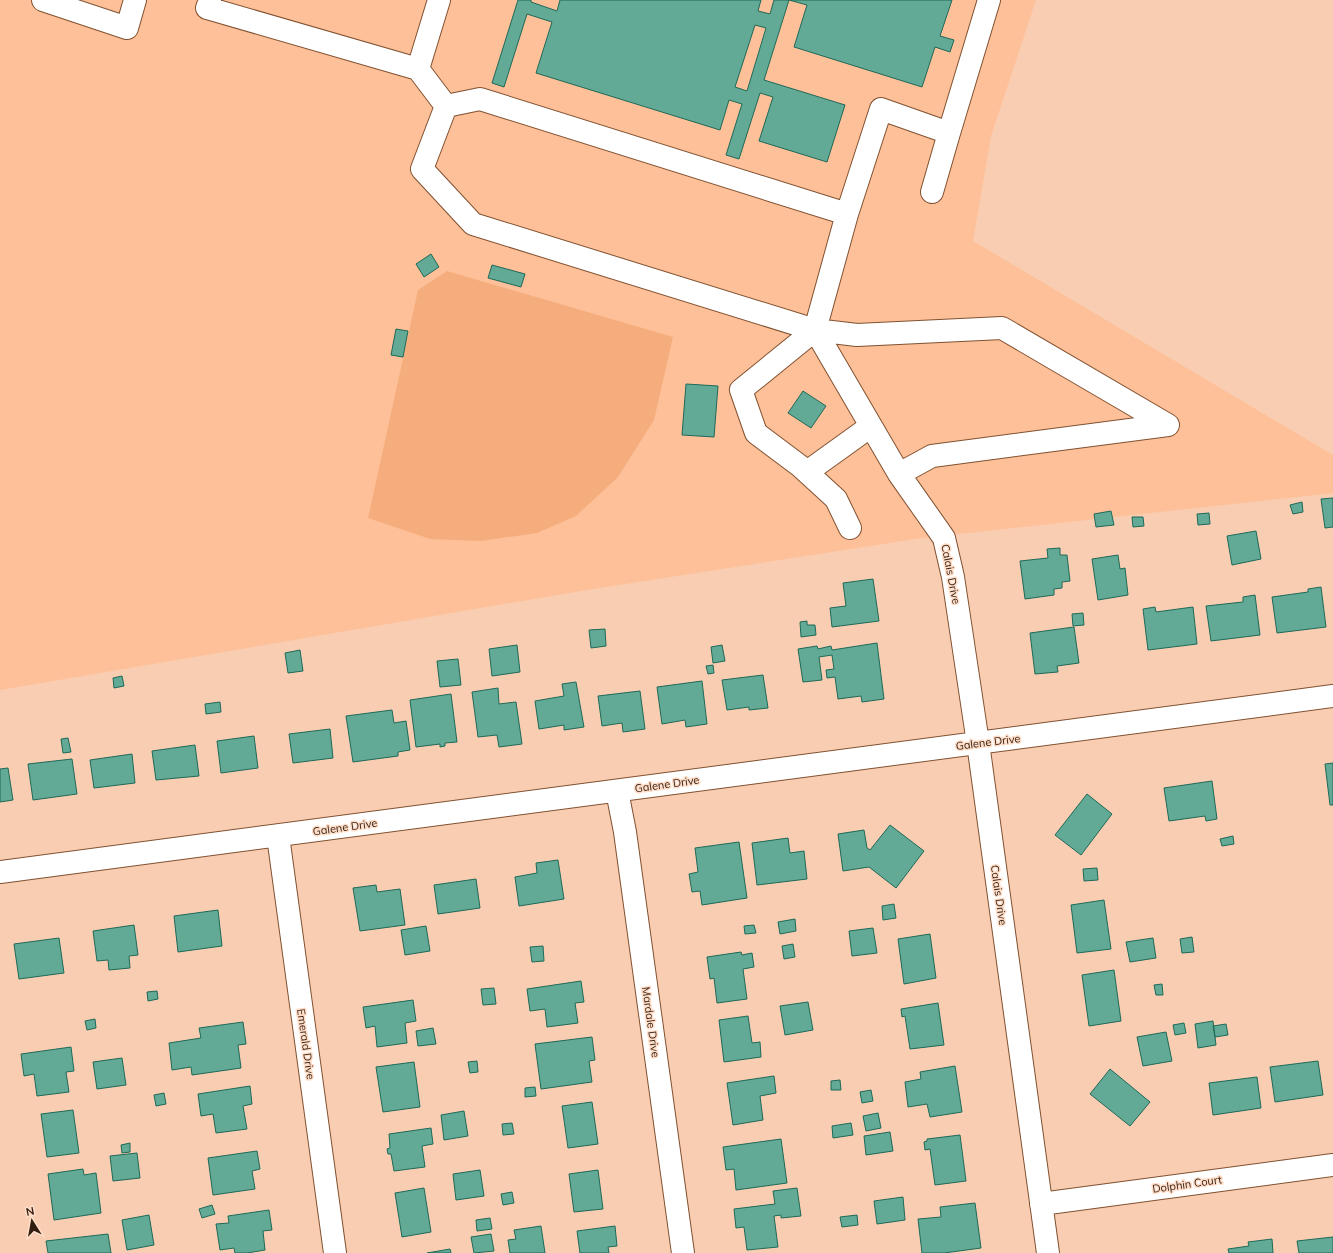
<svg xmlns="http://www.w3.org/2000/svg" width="1333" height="1253" font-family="Mulish,sans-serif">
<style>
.built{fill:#fdc098}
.green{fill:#f6ad7d}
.building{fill:#63aa96;stroke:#1e6958;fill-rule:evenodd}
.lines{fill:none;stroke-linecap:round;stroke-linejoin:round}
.minor-casing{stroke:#805131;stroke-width:24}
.minor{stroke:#fff;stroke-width:22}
.labels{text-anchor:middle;stroke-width:3;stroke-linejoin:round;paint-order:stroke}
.street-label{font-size:11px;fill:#321e10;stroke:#ffddc8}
</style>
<rect width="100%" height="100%" fill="#f9cdb1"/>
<!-- built -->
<path class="built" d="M0 0H1036L991 136 973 241 1333 455V493L922 538 587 590 0 690Z"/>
<!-- green -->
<path class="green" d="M447 271 673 337 654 420 618 477 576 516 537 533 481 541 430 539 368 518 418 290Z"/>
<!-- building -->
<path class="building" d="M518 0H531V2L557 11 560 0H761L758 11 770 14 774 0H789L764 80 845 105 827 162 759 141 773 97 760 93 739 159 726 155 742 104 729 100 720 130 536 73 552 22 527 14 504 87 492 83ZM755 25 766 28 747 91 735 87Z
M789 0H952L940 36 954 40 950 52 935 47 922 87 794 47 807 5Z
M431 254 439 267 424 277 416 264Z
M492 265 525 274 521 287 488 278Z
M396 329 408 331 403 357 391 355Z
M686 384 718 386 714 437 682 435Z
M803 391 826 406 811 428 788 413Z
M1333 498V527L1325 528 1321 499Z
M1302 502 1303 512 1293 514 1290 505Z
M1111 511 1114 525 1096 527 1094 514Z
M1209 513 1210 524 1198 525 1197 514Z
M1132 517H1143L1144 526 1133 527Z
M1256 531 1261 559 1232 565 1227 536Z
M1060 548V555H1067L1070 581 1062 582V588L1054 589V595L1025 599 1020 561 1048 558 1047 549Z
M1118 555 1120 569 1125 568 1128 595 1098 600 1092 559Z
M873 579 879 621 832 627 830 608 846 606 843 583Z
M1321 587 1326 627 1277 633 1272 597 1308 592V589Z
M1255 595 1260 635 1211 641 1206 606 1243 602V597Z
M1155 607 1156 612 1193 607 1197 644 1148 650 1143 609Z
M1083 613 1084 625 1073 626 1072 614Z
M807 621V625H815L816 635 801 637 800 622Z
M1074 627 1079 663 1057 666 1058 672 1035 674 1030 633Z
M605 629 606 646 591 648 589 630Z
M877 643 884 699 862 702 861 696 838 699 835 677 827 678 826 670 834 669 832 655 819 657 822 680 803 682 798 649 817 646 818 649 831 646 832 650Z
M517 645 520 672 492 676 489 649Z
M722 645 725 661 713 663 711 647Z
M300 650 303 671 288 673 285 653Z
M458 659 461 685 440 687 437 661Z
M713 665 714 673 708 674 706 666Z
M763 675 768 708 749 710V707L727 710 722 680Z
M122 676 124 686 114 688 113 678Z
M702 681 707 724 686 727 685 720 662 724 657 687Z
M576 682 584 727 564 730V725L539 729 535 701 564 696 562 684Z
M498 688 499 704 516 702 522 744 499 747 497 735 478 737 472 692Z
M640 691 645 729 623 732 622 723 602 726 598 696Z
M451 694 457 742 445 743V746L440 747V744L416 747 410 700Z
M220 702 221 712 206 714 205 704Z
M392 710 394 723 406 721 410 750 398 752V756L353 762 346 716Z
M330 729 333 758 293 763 289 734Z
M254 736 258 768 221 773 217 741Z
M68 738 71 752 63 753 61 739Z
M195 745 199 776 156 780 152 751Z
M132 754 135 783 94 788 90 760Z
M72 759 77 794 33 800 28 764Z
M1333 763V805H1330L1325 764Z
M8 768 13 800 0 802V769Z
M1212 781 1217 819 1206 821 1205 816 1169 821 1164 788Z
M1087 794 1112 814 1081 855 1055 835Z
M890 825 924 851 896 888 869 867 843 871 838 834 864 830 867 848 870 850Z
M1233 836 1234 844 1222 846 1220 839Z
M788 838 790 853 804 851 807 879 757 885 752 843Z
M739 842 747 898 702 905 700 891 692 892 689 874 698 872 695 848Z
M558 860 564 899 519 906 515 877 537 873 536 863Z
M1097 868 1098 880 1084 881 1083 869Z
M476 879 480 908 438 914 434 885Z
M376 885 377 892 400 889 405 925 360 931 353 888Z
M1104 900 1111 949 1077 953 1071 905Z
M894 904 896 918 883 920 882 906Z
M218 910 222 946 178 952 174 916Z
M795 919 796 931 780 934 778 922Z
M134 925 138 955 129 956 130 968 109 970 108 960 97 961 93 931Z
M754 925 756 933 745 934 744 926Z
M426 926 430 951 405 955 401 930Z
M873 928 877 953 852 956 849 931Z
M930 934 936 978 904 984 898 939Z
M1192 937 1194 952 1182 953 1180 939Z
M59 938 64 973 19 979 14 944Z
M1153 938 1156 958 1130 962 1126 942Z
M793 944 795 957 784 959 782 946Z
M543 946 544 961 532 962 530 947Z
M741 952 742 955 752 953 754 967 743 969 747 999 717 1003 714 978 710 979 707 957Z
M1114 970 1121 1021 1089 1026 1082 975Z
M581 981 584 1002 575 1003 578 1023 547 1027 545 1009 530 1011 527 989Z
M1162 984 1163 995H1156L1154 985Z
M494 988 496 1004 483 1005 481 989Z
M157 991 158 999 148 1001 147 992Z
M413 1000 416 1021 405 1023 407 1043 377 1047 375 1026 366 1028 363 1007Z
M808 1002 813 1030 785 1035 780 1006Z
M938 1003 944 1045 910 1049 905 1016 902 1017 901 1009Z
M748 1016 752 1043 760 1042 761 1057 724 1062 719 1020Z
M95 1019 96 1028 87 1030 85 1021Z
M1213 1021 1216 1045 1198 1048 1195 1024Z
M243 1022 246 1044 238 1045 241 1068 192 1075 191 1067 172 1070 169 1043 201 1038 199 1028Z
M1184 1023 1186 1033 1175 1035 1173 1025Z
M1226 1024 1228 1035 1215 1037 1213 1026Z
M433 1028 436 1044 418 1046 416 1031Z
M1166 1032 1172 1061 1143 1066 1137 1037Z
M592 1037 595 1060 589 1061 592 1082 541 1089 535 1044Z
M71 1047 74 1071 66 1072 69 1092 37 1096 34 1074 24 1076 21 1054Z
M122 1058 126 1085 97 1089 93 1062Z
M477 1061 478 1072 470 1073 468 1062Z
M1318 1061 1323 1095 1275 1102 1270 1067Z
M414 1062 420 1107 383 1112 376 1067Z
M955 1066 962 1112 930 1117 927 1104 908 1107 905 1082 921 1079 920 1072Z
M1110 1069 1150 1102 1130 1126 1090 1094Z
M774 1076 776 1093 760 1096 763 1120 733 1125 727 1083Z
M1257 1077 1261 1108 1213 1115 1209 1083Z
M840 1080 841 1090H831V1081Z
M250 1086 252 1104 243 1106 247 1129 216 1133 213 1114 201 1116 198 1094Z
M535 1087 536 1096 525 1097V1088Z
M871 1090 873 1101 862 1103 860 1092Z
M164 1093 166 1104 156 1106 154 1095Z
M592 1102 598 1144 568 1148 562 1106Z
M73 1110 79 1153 47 1157 41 1114Z
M464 1111 468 1136 444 1140 441 1115Z
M878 1113 881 1128 866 1131 863 1116Z
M512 1123 514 1134 503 1135 502 1124Z
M851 1123 853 1135 833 1138 832 1126Z
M431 1128 433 1144 422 1146 425 1167 394 1171 391 1154H388L387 1149 390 1148 389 1134Z
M890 1132 893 1151 866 1155 864 1136Z
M960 1135 966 1181 935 1185 930 1149 925 1150 924 1142 927 1141V1139Z
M781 1139 787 1183 736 1190 734 1169 726 1170 723 1147Z
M130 1143V1152L122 1153 121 1145Z
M257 1151 260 1169 252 1171 255 1189 213 1195 208 1158Z
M137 1153 140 1178 113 1181 110 1156Z
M83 1169 84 1175 96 1173 101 1213 54 1220 48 1174Z
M480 1170 484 1196 456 1200 453 1174Z
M598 1170 603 1209 574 1212 569 1174Z
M424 1188 431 1232 402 1237 395 1193Z
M797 1188 801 1216 781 1218V1215L774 1216 778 1247 747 1250 744 1227 736 1228 734 1209 775 1204 773 1191Z
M512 1192 514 1203 503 1205 501 1194Z
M903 1197 905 1220 877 1224 874 1201Z
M975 1203 981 1248 944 1253H922L918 1219 941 1217 940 1207Z
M212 1205 215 1214 202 1218 199 1209Z
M269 1210 272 1230 263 1231 265 1250 247 1253H235L234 1248 220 1250 216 1224 229 1223 228 1216Z
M149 1215 154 1245 127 1250 122 1220Z
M857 1215 858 1225 842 1227 840 1217Z
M490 1218 492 1229 477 1231 476 1220Z
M541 1226 545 1253H510L508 1240 516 1239 514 1230Z
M615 1226 617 1246 608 1247 609 1253H580L577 1231Z
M108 1234 111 1253H48L46 1241Z
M491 1234 494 1251 474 1253 471 1237Z
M1333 1237V1253H1299L1297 1241Z
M1272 1239 1273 1253H1229L1228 1249 1249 1246 1248 1242Z
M450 1249 451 1253H427Z"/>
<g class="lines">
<!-- minor casing -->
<g class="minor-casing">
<path id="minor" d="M43 0 127 28 135 0
M210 0 207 8 418 69 446 106
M418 69 439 0
M480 99 847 214 815 330 473 224 422 169 446 106Z
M949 133 989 0
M847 214 881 109 949 133 932 192
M1002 328 1168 425 932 456 899 474 815 330 857 335Z
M815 330 741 390 756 433 800 466 836 499 850 528
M807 472 871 426
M899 474 944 538 953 577 978 743 1048 1253
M617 791 625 832 683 1253
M278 836 335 1253
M0 872 1333 696
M1041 1204 1333 1165"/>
</g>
<!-- minor -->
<use href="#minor" class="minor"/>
</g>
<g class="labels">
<!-- street labels -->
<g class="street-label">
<text transform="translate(951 574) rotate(79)" y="4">Calais Drive</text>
<text transform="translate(988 742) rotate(-7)" y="4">Galene Drive</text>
<text transform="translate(667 784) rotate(-8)" y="4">Galene Drive</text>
<text transform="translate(345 827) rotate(-8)" y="4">Galene Drive</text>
<text transform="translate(999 895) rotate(82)" y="4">Calais Drive</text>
<text transform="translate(651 1022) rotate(82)" y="4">Mardale Drive</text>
<text transform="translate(306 1044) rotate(82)" y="4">Emerald Drive</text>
<text transform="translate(1187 1184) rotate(-8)" y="4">Dolphin Court</text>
</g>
</g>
<!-- north arrow -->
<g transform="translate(32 1221) rotate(349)" stroke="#ffddc8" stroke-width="3" paint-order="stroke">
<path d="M0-3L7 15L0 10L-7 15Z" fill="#321e10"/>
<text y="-6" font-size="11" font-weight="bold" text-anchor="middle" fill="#321e10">N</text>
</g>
</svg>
